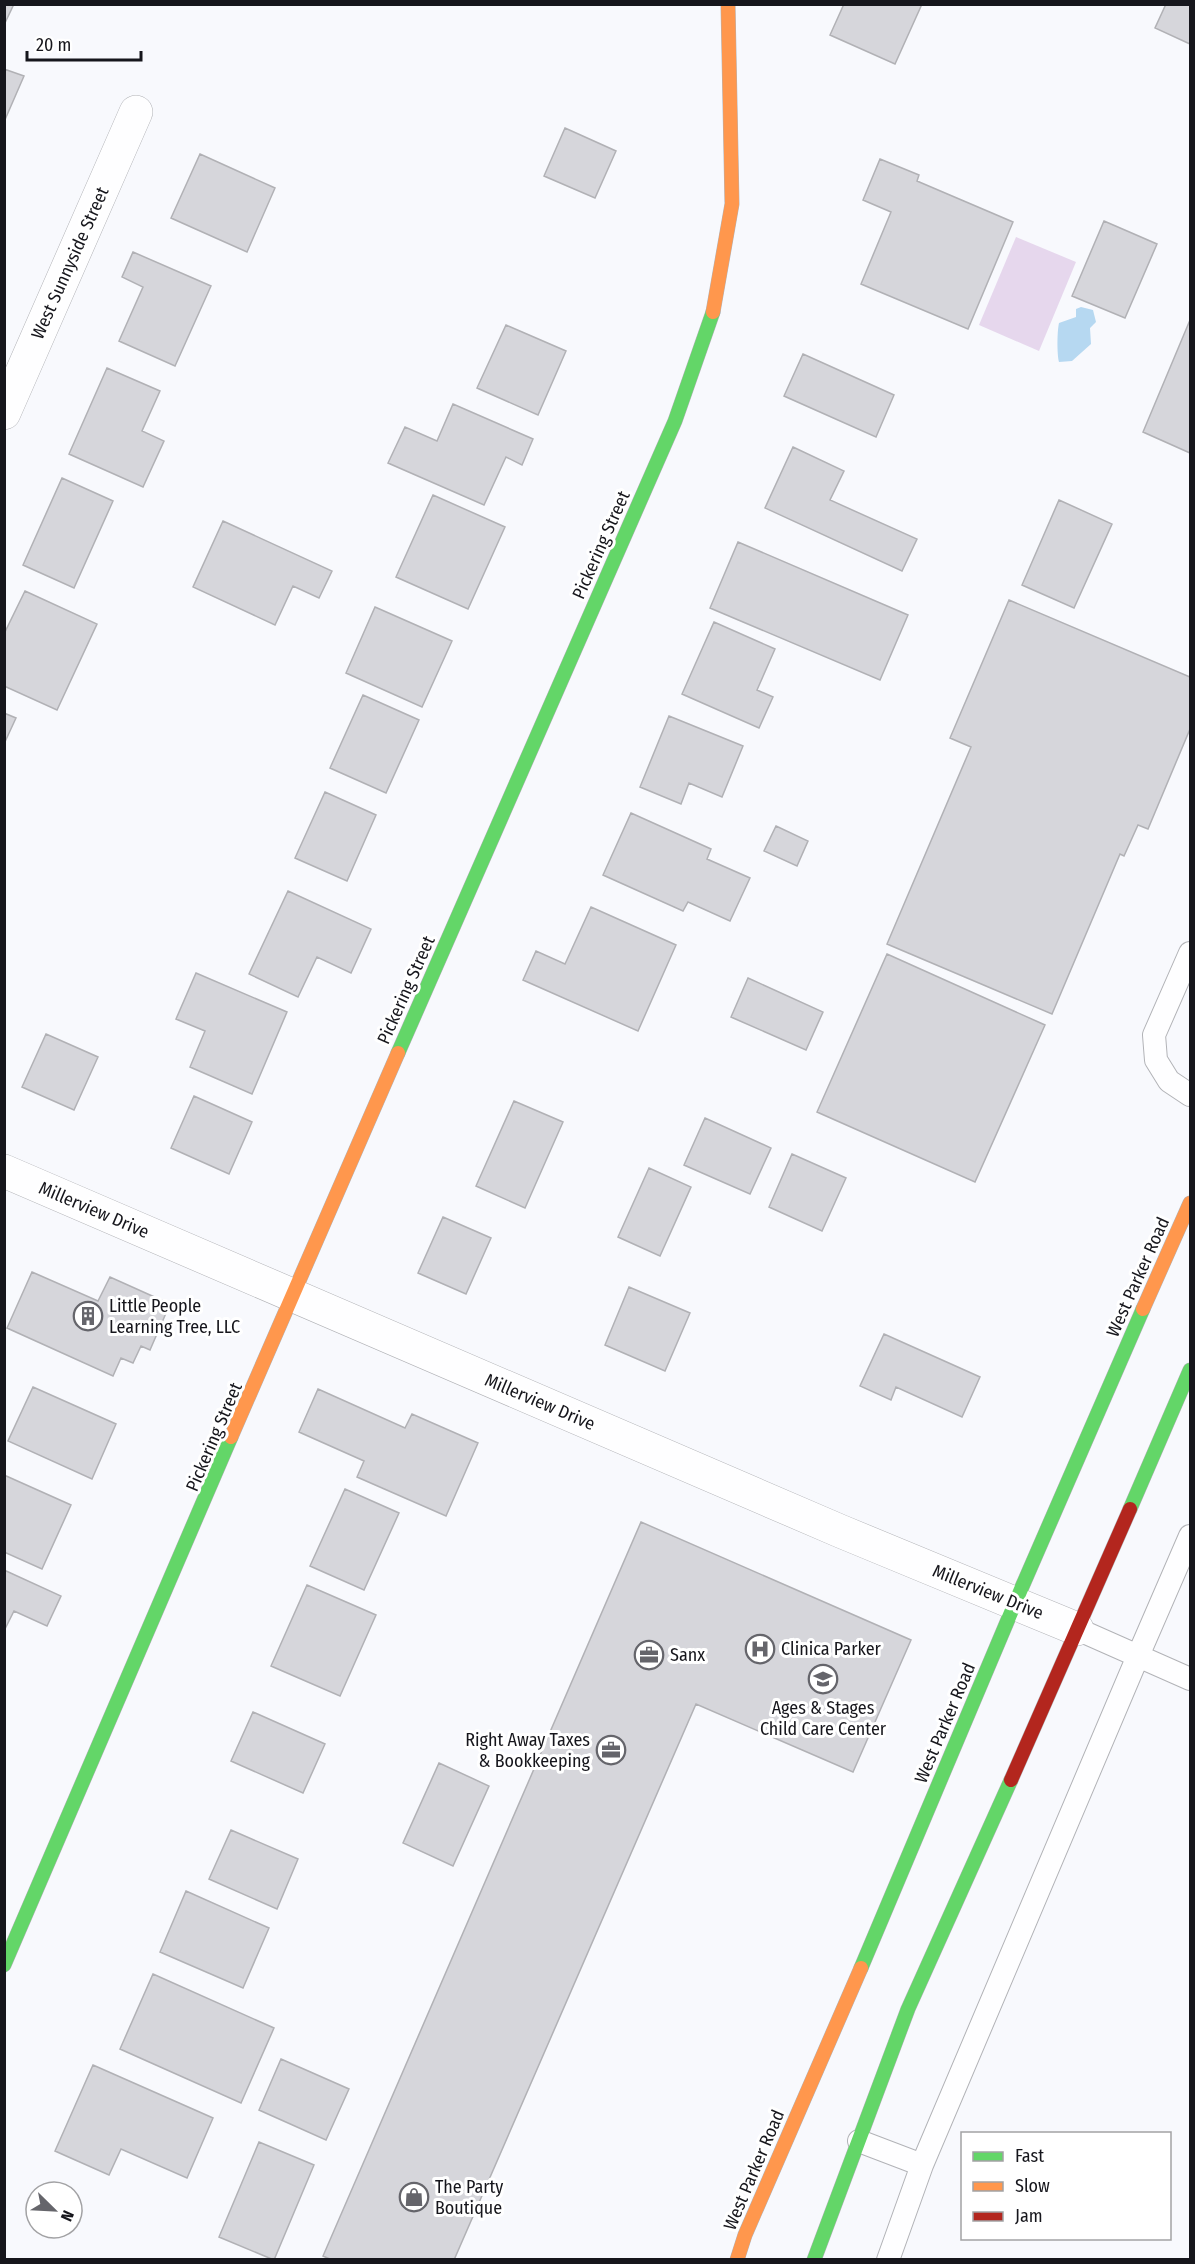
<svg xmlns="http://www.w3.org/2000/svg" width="1195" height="2264" font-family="'Fira Sans Condensed',sans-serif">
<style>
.green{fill:#e6d7ed}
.water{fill:#b6d8f1}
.building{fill:#d6d6db;stroke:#b1b1b5;stroke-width:1.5}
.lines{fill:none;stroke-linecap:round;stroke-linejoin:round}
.lane-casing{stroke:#b2b3b7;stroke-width:24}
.street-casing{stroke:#b2b3b7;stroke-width:34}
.fast-casing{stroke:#b2b3b7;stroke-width:15}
.slow-casing{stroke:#b2b3b7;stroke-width:15}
.jam-casing{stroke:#b2b3b7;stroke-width:15}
.lane{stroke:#fefeff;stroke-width:22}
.street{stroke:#fefeff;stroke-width:33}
.fast{stroke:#63d668;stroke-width:14}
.slow{stroke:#ff974d;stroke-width:14}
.jam{stroke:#b3261e;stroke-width:14}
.labels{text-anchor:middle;stroke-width:6;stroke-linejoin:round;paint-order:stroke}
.street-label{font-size:18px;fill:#16161c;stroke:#fff}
.poi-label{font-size:18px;fill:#16161c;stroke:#fff;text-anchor:start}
</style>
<rect width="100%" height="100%" fill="#f8f9fd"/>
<!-- green -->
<path class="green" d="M1016 237 1076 262 1039 351 979 325Z"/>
<!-- water -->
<path class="water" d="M1081 307 1093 310 1096 322 1090 328 1091 344 1072 361 1059 362C1057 354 1057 332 1059 323L1076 317V309Z"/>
<!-- building -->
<path class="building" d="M4 4H14L4 25Z
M844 4H922L895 64 830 35Z
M1166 4H1190V44L1155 28Z
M4 69 24 76 4 122Z
M565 128 616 151 595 198 544 176Z
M200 154 275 188 247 252 171 218Z
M880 159 919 175 917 181 1013 222 968 329 861 284 891 212 863 200Z
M1104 221 1157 244 1125 318 1072 296Z
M133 252 211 286 175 366 119 341 143 287 122 277Z
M1190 320V453L1143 432Z
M506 325 566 351 538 415 477 388Z
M803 354 894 395 876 437 784 396Z
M107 368 160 391 142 431 164 441 143 487 69 454Z
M453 404 533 439 522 465 506 457 484 505 388 463 405 427 437 441Z
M793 447 844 471 830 500 917 539 902 571 765 508Z
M62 478 113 501 74 588 23 565Z
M433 495 505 527 468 609 396 577Z
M1059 500 1112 524 1074 608 1022 585Z
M223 521 332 571 319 598 293 586 275 625 193 587Z
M738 542 908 615 880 680 710 608Z
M25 591 97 624 57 710 4 686V634Z
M1009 600 1190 677V729L1148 829 1138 825 1124 856 1120 854 1052 1014 887 944 971 747 950 738Z
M375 607 452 641 422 707 346 673Z
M714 622 775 649 757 690 773 697 759 728 682 694Z
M363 695 419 720 386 793 330 768Z
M4 713 16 718 4 744Z
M669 716 743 746 722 797 689 783 681 804 640 787Z
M325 792 376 815 347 881 295 858Z
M631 813 711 849 707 859 750 878 730 921 688 902 683 911 603 875Z
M776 826 808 841 797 866 764 851Z
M288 891 371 929 351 973 317 957 298 997 249 974Z
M591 907 676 945 638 1031 523 980 536 951 565 964Z
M887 954 1045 1025 975 1182 817 1112Z
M196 973 287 1012 252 1094 190 1067 205 1031 176 1019Z
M748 978 823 1012 806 1050 731 1017Z
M46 1034 98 1057 74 1110 22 1087Z
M194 1096 252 1122 229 1174 171 1148Z
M514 1101 563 1122 525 1208 476 1186Z
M705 1118 771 1148 750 1194 684 1165Z
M792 1154 846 1178 822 1231 769 1207Z
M649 1168 691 1187 660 1256 618 1237Z
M443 1217 491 1238 466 1294 418 1273Z
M32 1272 98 1301 110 1277 170 1304 150 1350 141 1346 133 1363 121 1358 113 1376 7 1328Z
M629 1287 690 1313 665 1371 605 1345Z
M884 1334 980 1377 962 1417 896 1387 891 1400 860 1386Z
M33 1387 116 1424 92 1479 8 1441Z
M318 1389 405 1428 412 1414 478 1443 446 1516 357 1477 364 1461 299 1432Z
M4 1475 71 1505 42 1569 4 1552Z
M345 1489 399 1513 364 1590 310 1566Z
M641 1522 911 1640 853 1772 696 1704 454 2260H332L323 2256Z
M4 1570 61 1596 47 1626 14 1611 4 1631Z
M307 1585 376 1615 340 1696 271 1666Z
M253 1712 325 1744 303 1793 231 1761Z
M439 1763 489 1786 453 1866 403 1843Z
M231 1830 298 1859 277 1909 209 1879Z
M186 1891 269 1928 243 1988 160 1952Z
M153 1974 274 2028 241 2103 120 2049Z
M281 2059 349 2089 326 2140 259 2110Z
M93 2065 213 2118 187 2178 121 2149 109 2175 55 2151Z
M259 2142 314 2165 274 2260 219 2237Z"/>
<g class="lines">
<!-- lane casing -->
<g class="lane-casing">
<path id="lane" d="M1190 953 1154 1035 1156 1060 1169 1081 1190 1095
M1077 1629 1138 1656 1190 1536
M859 2141 922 2165 1138 1656 1190 1679
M888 2260 922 2165"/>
</g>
<!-- street casing -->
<g class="street-casing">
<path id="street" d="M4 413 136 112
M4 1171 840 1531 1077 1629"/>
</g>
<!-- fast casing -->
<g class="fast-casing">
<path id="fast" d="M398 1053 675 421 713 312
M1130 1509 1190 1370
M4 1965 231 1437
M861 1968 1015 1603 1143 1309
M814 2260 908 2009 1011 1780"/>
</g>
<!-- slow casing -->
<g class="slow-casing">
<path id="slow" d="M713 312 732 204 728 4
M1143 1309 1190 1203
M231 1437 398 1053
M737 2260 745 2235 861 1968"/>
</g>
<!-- jam casing -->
<g class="jam-casing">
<path id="jam" d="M1011 1780 1130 1509"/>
</g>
<!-- lane -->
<use href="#lane" class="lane"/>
<!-- street -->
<use href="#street" class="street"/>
<!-- fast -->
<use href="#fast" class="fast"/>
<!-- slow -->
<use href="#slow" class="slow"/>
<!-- jam -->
<use href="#jam" class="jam"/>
</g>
<!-- icons -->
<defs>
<g id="building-ring" transform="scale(1.5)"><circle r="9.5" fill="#fff" stroke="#65656b" stroke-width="1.5"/><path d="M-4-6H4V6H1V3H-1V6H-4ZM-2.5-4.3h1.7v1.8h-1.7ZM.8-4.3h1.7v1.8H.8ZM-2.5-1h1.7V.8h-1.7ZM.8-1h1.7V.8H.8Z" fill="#65656b"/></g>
<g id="hospital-ring" transform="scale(1.5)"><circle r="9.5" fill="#fff" stroke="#65656b" stroke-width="1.5"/><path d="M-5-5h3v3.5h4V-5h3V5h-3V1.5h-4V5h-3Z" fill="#65656b"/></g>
<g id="office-ring" transform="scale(1.5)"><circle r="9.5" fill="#fff" stroke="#65656b" stroke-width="1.5"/><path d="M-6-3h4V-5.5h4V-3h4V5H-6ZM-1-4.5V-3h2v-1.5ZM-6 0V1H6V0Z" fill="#65656b"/></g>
<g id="school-ring" transform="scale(1.5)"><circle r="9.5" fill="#fff" stroke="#65656b" stroke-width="1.5"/><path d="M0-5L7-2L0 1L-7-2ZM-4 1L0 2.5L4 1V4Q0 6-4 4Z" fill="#65656b"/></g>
<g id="shop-ring" transform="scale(1.5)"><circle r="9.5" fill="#fff" stroke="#65656b" stroke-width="1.5"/><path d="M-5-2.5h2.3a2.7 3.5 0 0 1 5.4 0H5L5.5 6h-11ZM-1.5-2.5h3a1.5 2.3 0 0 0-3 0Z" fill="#65656b"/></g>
</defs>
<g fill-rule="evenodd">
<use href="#building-ring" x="88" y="1316"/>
<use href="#hospital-ring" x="760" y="1649"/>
<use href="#office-ring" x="649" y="1655"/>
<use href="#school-ring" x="823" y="1679"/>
<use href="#office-ring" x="611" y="1750"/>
<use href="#shop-ring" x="414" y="2197"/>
</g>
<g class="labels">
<!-- street labels -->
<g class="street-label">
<text transform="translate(70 263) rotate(-66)" y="6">West Sunnyside Street</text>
<text transform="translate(601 545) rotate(-66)" y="6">Pickering Street</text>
<text transform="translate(406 990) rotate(-66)" y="6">Pickering Street</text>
<text transform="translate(94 1210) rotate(23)" y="6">Millerview Drive</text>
<text transform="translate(1138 1277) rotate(-66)" y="6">West Parker Road</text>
<text transform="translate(540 1402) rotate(23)" y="6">Millerview Drive</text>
<text transform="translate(214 1437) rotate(-67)" y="6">Pickering Street</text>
<text transform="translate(988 1592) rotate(22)" y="6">Millerview Drive</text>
<text transform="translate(945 1723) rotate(-67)" y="6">West Parker Road</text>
<text transform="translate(754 2170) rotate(-67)" y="6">West Parker Road</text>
</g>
<!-- poi labels -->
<g class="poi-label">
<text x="109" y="1312">Little People<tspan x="109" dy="21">Learning Tree, LLC</tspan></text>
<text x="781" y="1655">Clinica Parker</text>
<text x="670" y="1661">Sanx</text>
<text x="823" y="1714" text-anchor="middle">Ages &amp; Stages<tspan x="823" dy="21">Child Care Center</tspan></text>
<text x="590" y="1746" text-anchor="end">Right Away Taxes<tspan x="590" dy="21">&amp; Bookkeeping</tspan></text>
<text x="435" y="2193">The Party<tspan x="435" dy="21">Boutique</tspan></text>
</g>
</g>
<!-- border -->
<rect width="1195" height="2264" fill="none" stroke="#16161c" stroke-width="12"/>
<!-- legend -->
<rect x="961" y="2132" width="210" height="108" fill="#ffffff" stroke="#a2a2a4" stroke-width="1.5"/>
<rect x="973" y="2152" width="30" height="9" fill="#63d668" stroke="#a2a2a4" stroke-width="1.5"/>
<text x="1015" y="2162" font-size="18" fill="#16161c">Fast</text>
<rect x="973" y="2182" width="30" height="9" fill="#ff974d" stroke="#a2a2a4" stroke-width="1.5"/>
<text x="1015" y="2192" font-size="18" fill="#16161c">Slow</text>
<rect x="973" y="2212" width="30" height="9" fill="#b3261e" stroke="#a2a2a4" stroke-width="1.5"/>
<text x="1015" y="2222" font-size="18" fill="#16161c">Jam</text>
<!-- north arrow -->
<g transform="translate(54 2210) rotate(114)"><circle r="28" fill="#ffffff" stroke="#a2a2a4" stroke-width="1.5"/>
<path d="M0-4.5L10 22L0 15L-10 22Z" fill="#65656b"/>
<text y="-9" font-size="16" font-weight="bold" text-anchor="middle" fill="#16161c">N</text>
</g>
<!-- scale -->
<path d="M27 51v9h114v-9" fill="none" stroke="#16161c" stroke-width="3"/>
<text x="36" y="51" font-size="18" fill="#16161c" stroke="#ffffff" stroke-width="4.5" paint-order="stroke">20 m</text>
</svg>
